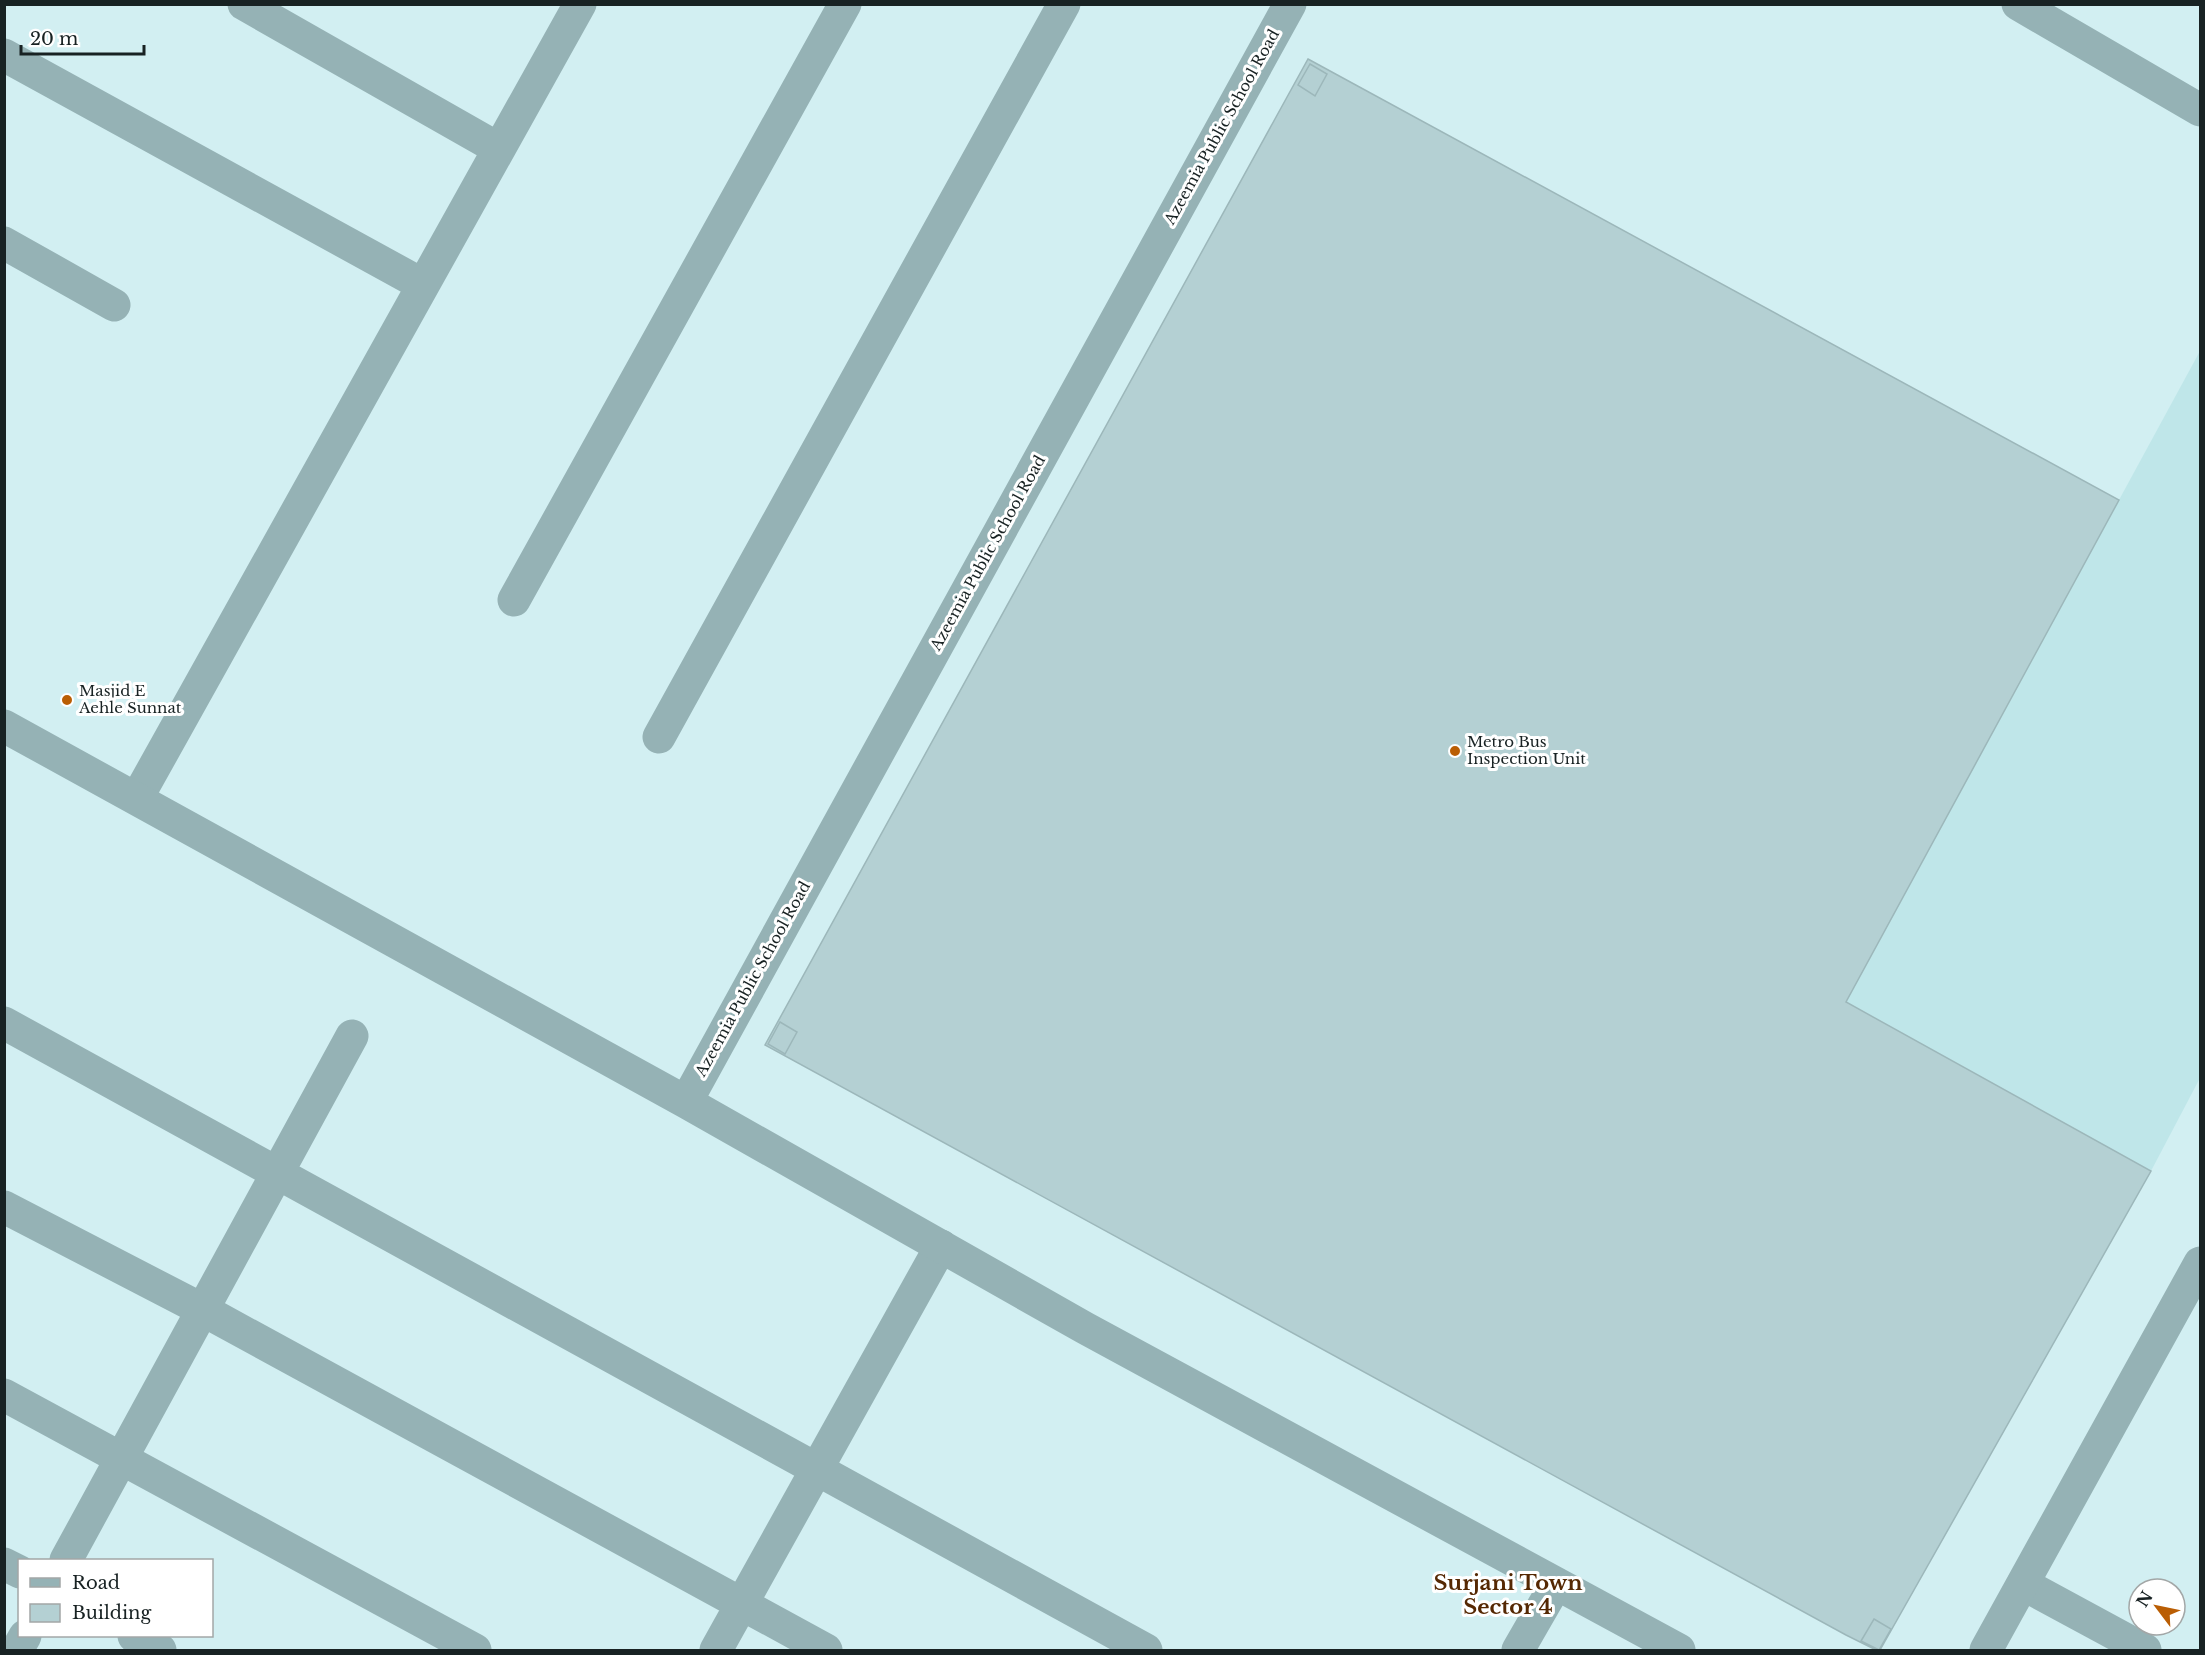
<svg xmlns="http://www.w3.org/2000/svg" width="2205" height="1655" font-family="'Libre Baskerville',serif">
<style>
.built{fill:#bfe6e9}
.building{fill:#b4d0d3;stroke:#9cb7ba;stroke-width:1.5}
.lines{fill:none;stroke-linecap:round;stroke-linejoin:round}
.minor{stroke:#95b2b5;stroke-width:33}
.tertiary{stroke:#95b2b5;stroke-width:33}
.poi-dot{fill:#ba5e04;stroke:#fff;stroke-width:2}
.labels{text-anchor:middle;stroke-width:6;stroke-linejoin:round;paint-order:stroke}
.street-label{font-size:15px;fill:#182223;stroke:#fff}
.poi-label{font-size:15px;fill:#182223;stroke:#fff;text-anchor:start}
.district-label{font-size:21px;font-weight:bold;fill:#552803;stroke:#fff}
</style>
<rect width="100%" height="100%" fill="#d2eff2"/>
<!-- built -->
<path class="built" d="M2200 351V1078L2151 1171 1846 1002Z"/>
<!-- building -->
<path class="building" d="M1308 59 2119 500 1846 1002 2151 1171 1880 1650H1876L1846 1635 765 1045Z
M1310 64 1327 74 1315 96 1298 85Z
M780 1022 797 1032 785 1054 768 1044Z
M1874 1619 1891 1629 1879 1650 1861 1641Z"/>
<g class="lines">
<!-- minor -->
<path class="minor" d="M244 4 499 149
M4 55 423 285
M4 243 114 305
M514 600 845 4
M659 737 1064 4
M137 798 580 4
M4 1023 1146 1650
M4 1207 203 1310 826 1650
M4 1395 475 1650
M66 1560 352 1036
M4 1564 20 1572
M2023 1584 2145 1650
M134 1636 160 1650
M17 1650 25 1636
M716 1650 941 1246
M1518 1650 1556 1584"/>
<!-- tertiary -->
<path class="tertiary" d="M2018 4 2200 110
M4 726 686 1102 1085 1328 1679 1650
M686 1102 1290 4
M1986 1650 2200 1263"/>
</g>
<!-- markers -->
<g class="poi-dot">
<circle cx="67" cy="700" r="6"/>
<circle cx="1455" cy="751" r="6"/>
</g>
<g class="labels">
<!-- street labels -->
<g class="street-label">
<text transform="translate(1222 127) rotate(-61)" y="5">Azeemia Public School Road</text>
<text transform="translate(988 553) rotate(-61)" y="5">Azeemia Public School Road</text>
<text transform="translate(753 979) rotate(-61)" y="5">Azeemia Public School Road</text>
</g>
<!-- poi labels -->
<g class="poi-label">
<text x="79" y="696">Masjid E<tspan x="79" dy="17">Aehle Sunnat</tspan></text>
<text x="1467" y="747">Metro Bus<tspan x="1467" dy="17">Inspection Unit</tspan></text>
</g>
<!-- district labels -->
<g class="district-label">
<text x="1508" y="1590">Surjani Town<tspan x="1508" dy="24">Sector 4</tspan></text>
</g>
</g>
<!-- border -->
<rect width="2205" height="1655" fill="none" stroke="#182223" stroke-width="12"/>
<!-- legend -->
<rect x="18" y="1559" width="195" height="78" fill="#ffffff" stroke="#a3a7a7" stroke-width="1.5"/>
<rect x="30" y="1578" width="30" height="9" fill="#95b2b5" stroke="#a3a7a7" stroke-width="1.5"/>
<text x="72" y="1589" font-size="18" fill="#182223">Road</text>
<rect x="30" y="1604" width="30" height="18" fill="#b4d0d3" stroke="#a3a7a7" stroke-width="1.5"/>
<text x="72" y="1619" font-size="18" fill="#182223">Building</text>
<!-- north arrow -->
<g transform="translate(2157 1607) rotate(302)"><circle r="28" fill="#ffffff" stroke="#a3a7a7" stroke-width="1.5"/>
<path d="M0-4.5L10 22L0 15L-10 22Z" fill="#ba5e04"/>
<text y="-9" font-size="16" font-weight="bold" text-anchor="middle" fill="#182223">N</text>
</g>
<!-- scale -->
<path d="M21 45v9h123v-9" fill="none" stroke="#182223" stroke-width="3"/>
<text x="30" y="45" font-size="18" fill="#182223" stroke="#ffffff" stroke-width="4.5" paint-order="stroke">20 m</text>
</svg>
